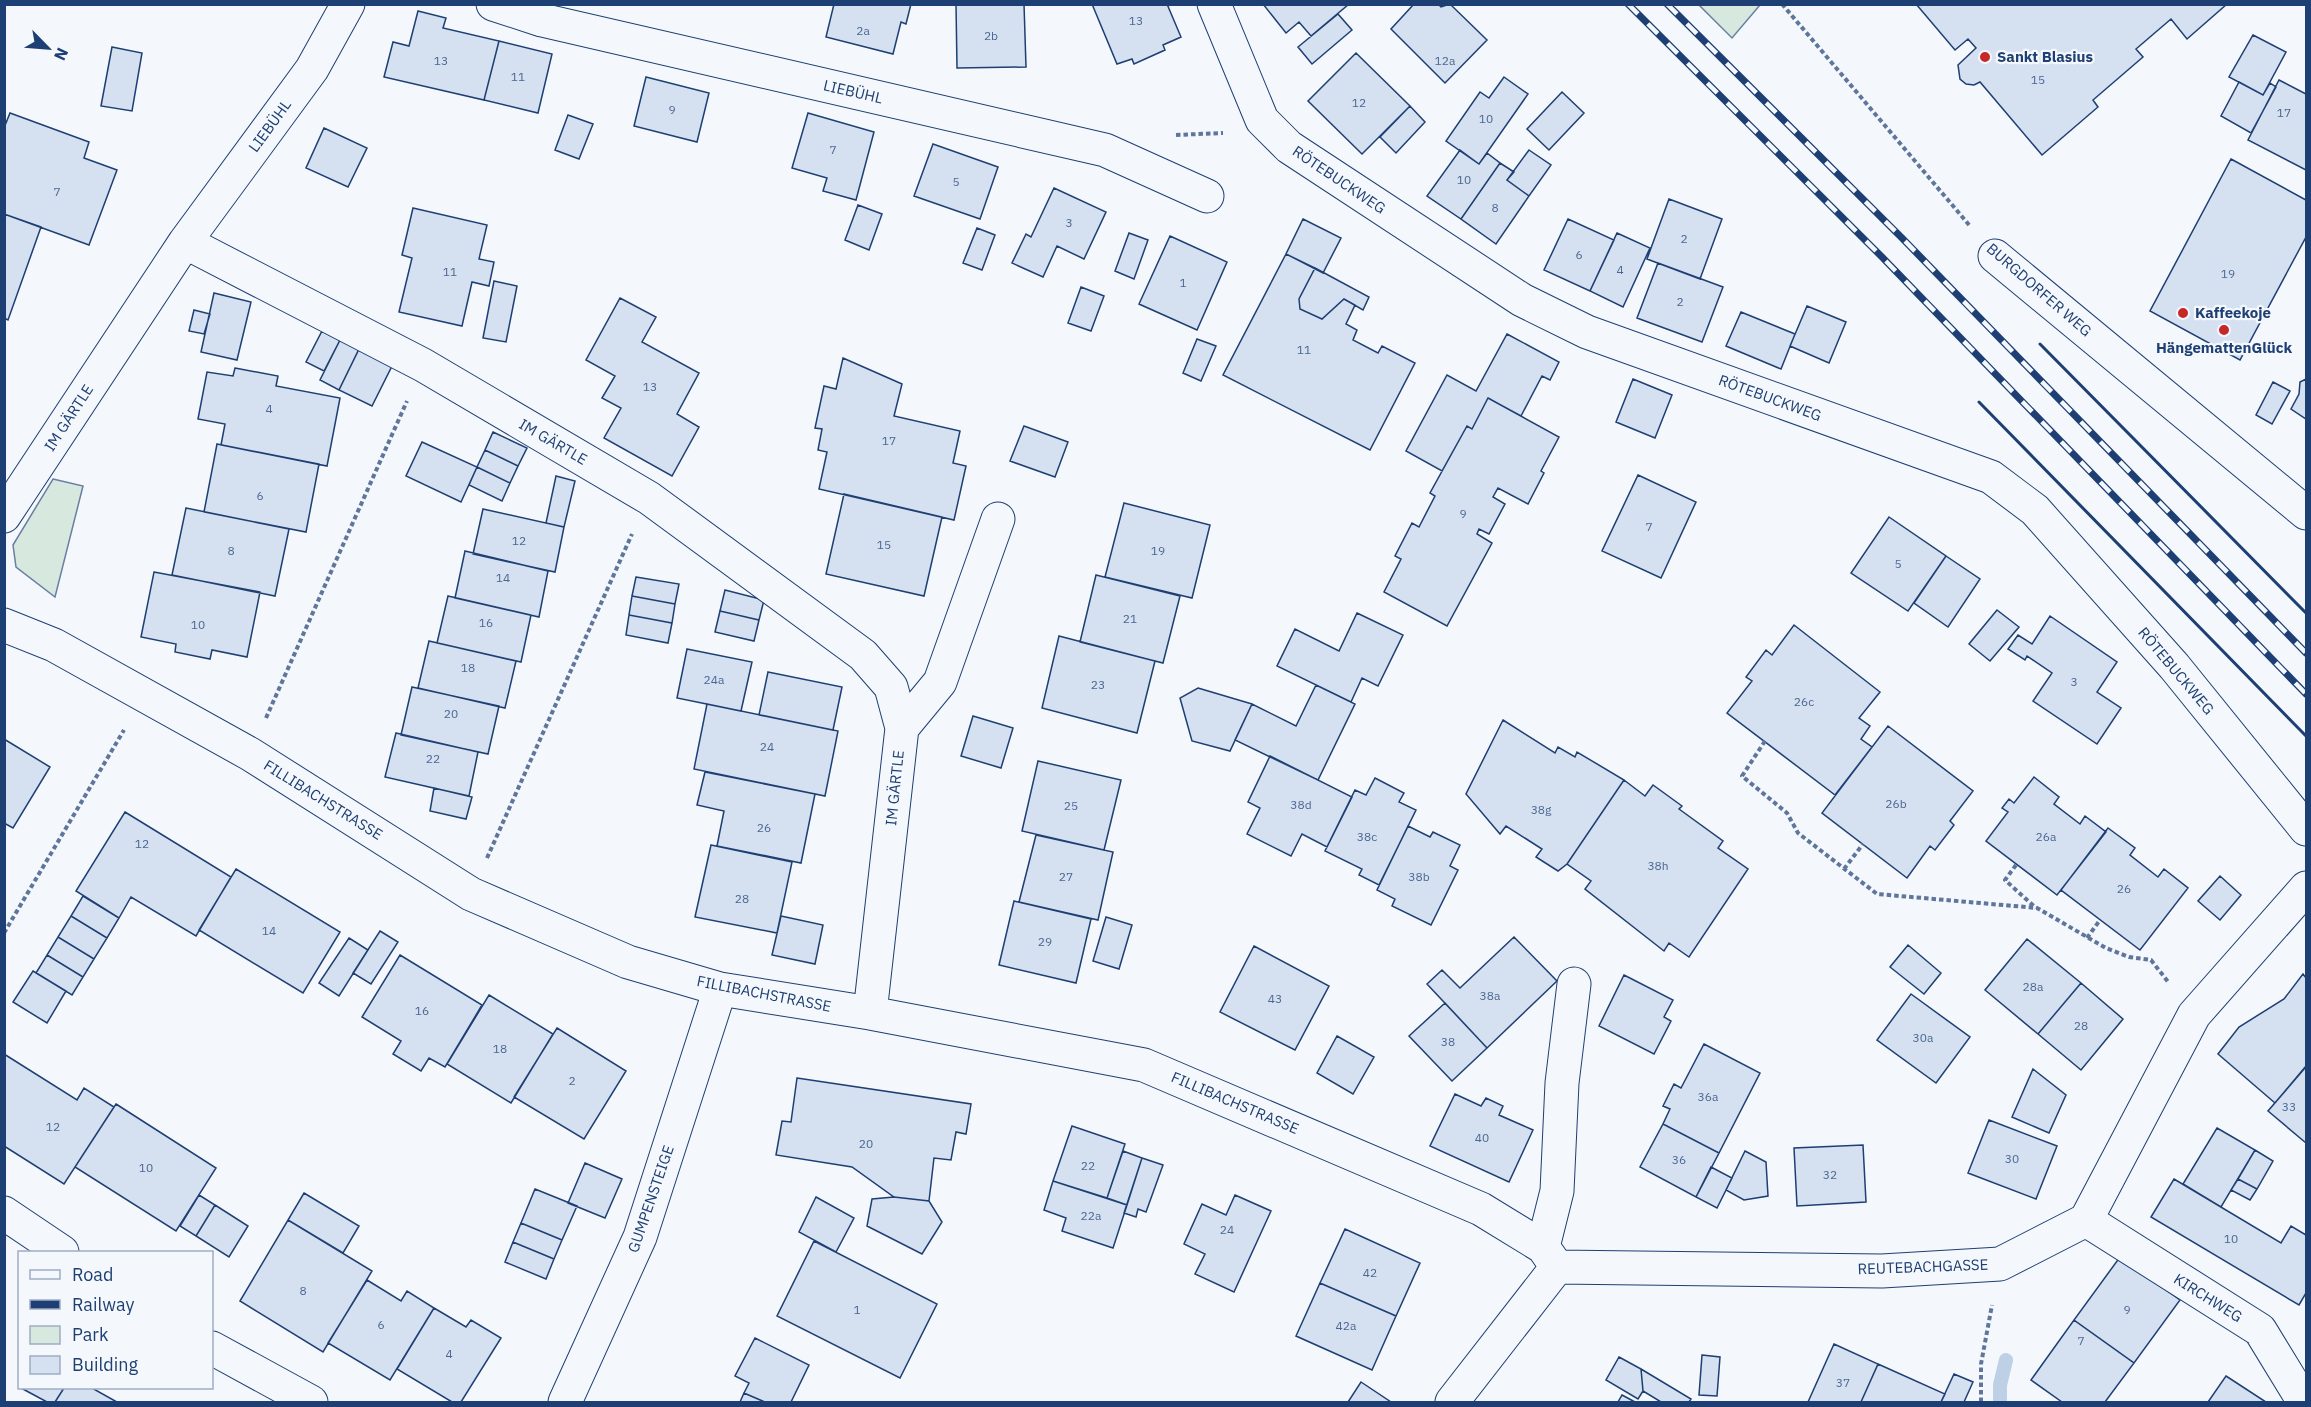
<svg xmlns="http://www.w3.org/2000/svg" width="2311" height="1407" font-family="'IBM Plex Sans',sans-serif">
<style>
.green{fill:#d7e8df;stroke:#687fa3;stroke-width:1.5}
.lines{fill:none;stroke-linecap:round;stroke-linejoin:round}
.stream{stroke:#bed0e5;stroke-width:14}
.building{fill:#d5e0f0;stroke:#1d3f73;stroke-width:1.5}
.minor-casing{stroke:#1d3f73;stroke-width:35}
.path{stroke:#5e769c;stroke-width:4;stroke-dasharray:4.5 3;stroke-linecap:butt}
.minor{stroke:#f4f7fb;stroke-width:33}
.rail-casing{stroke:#1d3f73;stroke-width:7}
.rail{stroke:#f4f7fb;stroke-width:4.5;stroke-dasharray:14;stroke-linecap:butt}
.wall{stroke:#1d3f73;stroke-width:3}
.poi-dot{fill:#c62828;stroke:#f4f7fb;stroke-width:2}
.labels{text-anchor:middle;stroke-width:4.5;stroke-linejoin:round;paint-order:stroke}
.number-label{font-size:12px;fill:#4b6792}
.poi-label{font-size:15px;font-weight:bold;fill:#1d3f73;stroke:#f4f7fb;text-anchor:start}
.street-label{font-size:15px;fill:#1d3f73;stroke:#f4f7fb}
</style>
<rect width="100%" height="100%" fill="#f4f7fb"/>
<!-- green -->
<path class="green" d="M1699 5H1760L1732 38Z
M53 479 83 486 55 597 16 567 13 545Z"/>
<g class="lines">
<!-- stream -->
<path class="stream" d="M2000 1402V1385L2006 1360"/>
</g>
<!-- building -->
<path class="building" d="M834 4H911L906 24 901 22 893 54 826 37Z
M956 4H1024L1026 67 957 68Z
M1092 4H1167L1181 37 1163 45 1165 50 1134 64 1132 59 1117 64Z
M1263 4H1349L1311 36 1299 22 1286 33Z
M1414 4H1438L1441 7 1450 4 1487 40 1445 83 1391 29Z
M1916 4H2227L2187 39 2171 19 2136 49 2143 57 2093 100 2098 107 2042 155 1980 82 1974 85 1966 84 1960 79 1958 65 1976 48 1968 39 1955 50Z
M418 11 446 18 443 28 499 41 484 100 384 77 393 42 409 46Z
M1338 14 1352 30 1312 64 1298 47Z
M2253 35 2286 52 2263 95 2229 77Z
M499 41 552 54 538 113 484 100Z
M112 47 142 53 132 111 101 106Z
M1356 53 1410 106 1362 154 1308 101Z
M646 77 709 93 697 142 634 126Z
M1504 77 1528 94 1479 164 1446 141 1480 92 1489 98Z
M2279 80 2306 94V170L2248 140Z
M2239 82 2263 95 2270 83 2276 87 2251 133 2221 116Z
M1562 92 1584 113 1549 150 1527 129Z
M1410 106 1425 122 1396 153 1380 137Z
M10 113 89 142 84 158 117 170 89 245 4 214V128Z
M808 113 874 132 856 200 823 191 827 178 792 168Z
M568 115 593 124 579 159 555 150Z
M324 128 367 148 348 187 306 168Z
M933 144 998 167 980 219 914 196Z
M1460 150 1479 164 1487 153 1500 163 1461 219 1427 196Z
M1529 150 1551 165 1529 196 1507 180Z
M2231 159 2306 200V237L2240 360 2150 311Z
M1500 163 1514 172 1507 180 1529 196 1496 244 1461 219Z
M1054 188 1106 212 1084 259 1057 246 1043 277 1012 263 1026 234 1031 237Z
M1669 199 1722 219 1700 279 1647 259Z
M858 205 882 214 869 250 845 240Z
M413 208 487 225 479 259 494 262 489 286 472 282 462 326 399 312 412 258 402 255Z
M4 214 41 227 8 320 4 318Z
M1303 219 1341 238 1323 273 1286 254Z
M1568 219 1614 240 1590 291 1544 270Z
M977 228 995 235 982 270 963 263Z
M1129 233 1148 240 1134 279 1115 271Z
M1617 233 1650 248 1623 307 1590 291Z
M1170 236 1227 262 1197 330 1139 304Z
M1286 254 1315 268 1299 299 1300 309 1322 319 1344 299 1355 305 1346 324 1357 330 1353 340 1378 353 1382 346 1415 363 1370 450 1223 375Z
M1658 263 1723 287 1702 342 1637 318Z
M1315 268 1369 297 1363 310 1344 299 1322 319 1300 309 1299 299Z
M494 281 517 286 506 342 483 338Z
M1081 287 1104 296 1091 331 1068 323Z
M214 293 251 302 237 360 201 352Z
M620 298 656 317 642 342 699 373 677 414 699 427 672 476 604 438 621 408 602 398 615 376 586 360Z
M1807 306 1846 322 1829 363 1790 346Z
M194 310 210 314 204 334 189 331Z
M1741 312 1795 334 1781 369 1726 346Z
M322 331 340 340 324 371 306 362Z
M1507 334 1559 362 1550 380 1542 376 1521 416 1488 398 1472 429 1467 426 1442 471 1406 451 1447 375 1476 391Z
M1197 339 1216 346 1201 381 1183 373Z
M340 340 359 349 339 390 320 380Z
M359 349 392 366 372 406 339 390Z
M843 358 902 384 894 416 960 431 953 463 966 466 954 520 819 489 827 452 818 450 822 429 815 428 824 386 836 389Z
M235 368 278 376 276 386 340 398 327 466 221 445 225 424 198 419 207 372 233 376Z
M1633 379 1672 395 1655 438 1616 422Z
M2306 379V419L2291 409 2299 394 2300 382Z
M2273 382 2290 391 2272 424 2256 415Z
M1488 398 1559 437 1541 471 1544 473 1528 504 1498 488 1493 497 1505 504 1489 534 1479 529 1477 534 1492 543 1447 626 1384 592 1401 559 1395 556 1412 523 1419 527 1435 496 1430 493 1467 426 1472 429Z
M1024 426 1068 442 1055 477 1010 461Z
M493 432 527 448 518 466 485 450Z
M422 442 477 467 461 502 406 476Z
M217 444 319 464 306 532 204 512Z
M485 450 518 466 510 483 477 467Z
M477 467 510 483 502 501 469 485Z
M1638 475 1696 502 1661 578 1602 551Z
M556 476 575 481 564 527 546 523Z
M844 494 942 517 924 596 826 574Z
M1124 503 1210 525 1192 598 1105 577Z
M186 508 289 529 275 596 172 575Z
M483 509 564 527 555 572 473 554Z
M1889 517 1946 556 1908 611 1851 573Z
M465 551 548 571 539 617 455 598Z
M1946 556 1980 579 1948 627 1914 603Z
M154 572 260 592 247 657 212 650 210 659 175 652 176 644 141 637Z
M1096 575 1180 596 1163 663 1080 642Z
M636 577 679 584 675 604 632 596Z
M725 590 764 600 759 620 720 611Z
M448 596 531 615 521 662 437 643Z
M632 596 675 604 672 623 629 615Z
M1997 610 2019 627 1990 661 1969 644Z
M720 611 759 620 754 641 715 632Z
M1357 613 1403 635 1378 686 1362 678 1351 702 1277 666 1295 629 1339 651Z
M629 615 672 623 668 643 626 635Z
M2050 616 2117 662 2097 692 2121 708 2097 744 2033 701 2052 673 2027 656 2025 660 2008 649 2018 635 2032 644Z
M1794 625 1880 692 1859 718 1870 726 1861 739 1872 747 1835 795 1727 713 1752 681 1746 677 1766 650 1772 655Z
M1059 636 1155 661 1137 733 1042 708Z
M429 641 516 661 505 708 418 688Z
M687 649 752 662 741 711 677 698Z
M768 672 842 687 833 730 759 715Z
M1316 685 1355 704 1318 780 1235 740 1252 704 1296 726Z
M412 687 499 706 488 754 401 735Z
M1198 688 1252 704 1230 751 1192 741 1180 698Z
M707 704 838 731 825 796 694 769Z
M973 716 1013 728 1001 768 961 756Z
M1503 720 1555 753 1558 747 1575 757 1577 752 1624 780 1567 864 1558 871 1536 857 1542 849 1506 826 1500 834 1466 794Z
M1888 726 1973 791 1950 821 1954 825 1935 850 1930 846 1907 878 1822 813Z
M396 733 478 752 469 796 385 777Z
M4 739 50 767 13 828 4 823Z
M1270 756 1352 797 1327 847 1302 834 1291 856 1247 834 1260 808 1248 802Z
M1038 761 1121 780 1104 850 1022 831Z
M705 772 815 794 801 863 717 846 724 811 697 805Z
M2034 777 2059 797 2054 804 2080 824 2085 816 2106 832 2057 895 1986 841 2008 812 2002 808 2009 799 2014 803Z
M1375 778 1404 793 1399 802 1416 810 1379 885 1359 875 1362 869 1325 851 1355 790 1366 795Z
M1624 780 1645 796 1653 785 1682 806 1679 809 1723 841 1718 848 1748 869 1689 957 1669 943 1664 951 1585 889 1591 881 1567 864Z
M434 788 472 797 466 819 430 811Z
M125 812 231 877 196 936 131 897 119 918 76 891Z
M1408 826 1430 837 1433 832 1460 845 1450 866 1458 870 1431 925 1392 906 1395 899 1377 890Z
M2108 828 2135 848 2130 855 2158 877 2164 869 2188 888 2140 950 2061 890Z
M1036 835 1113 852 1098 920 1019 902Z
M711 845 792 862 777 933 695 917Z
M236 869 340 932 303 993 199 930Z
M2220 876 2241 895 2220 920 2198 901Z
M83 896 119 918 107 938 71 916Z
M1014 901 1091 919 1076 983 999 965Z
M71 916 107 938 94 959 58 937Z
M781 916 823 925 815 964 772 955Z
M1106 917 1132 925 1119 969 1093 961Z
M380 931 398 942 371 984 353 973Z
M58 937 94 959 83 977 47 955Z
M1514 937 1557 981 1487 1048 1427 984 1442 970 1460 988Z
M349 938 368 950 339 996 319 983Z
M2027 939 2081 983 2038 1034 1985 990Z
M1908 945 1941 973 1924 994 1890 967Z
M1254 946 1329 986 1295 1050 1220 1012Z
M47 955 83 977 72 995 36 973Z
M400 955 482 1005 445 1067 429 1058 421 1071 393 1054 401 1041 362 1017Z
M33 971 66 991 47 1023 13 1002Z
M2303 974 2306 978V1066L2275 1103 2218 1054 2239 1027 2284 999Z
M1624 975 1673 1000 1664 1017 1671 1021 1654 1054 1599 1026Z
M2081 983 2123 1019 2081 1070 2038 1034Z
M1911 994 1970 1037 1936 1083 1877 1040Z
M489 995 553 1034 511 1103 447 1064Z
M1445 1003 1487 1048 1452 1081 1409 1036Z
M557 1028 626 1071 584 1139 514 1097Z
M1337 1036 1374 1057 1353 1094 1317 1073Z
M1704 1044 1760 1073 1719 1153 1663 1124 1670 1109 1663 1106 1674 1084 1681 1088Z
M4 1054 77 1100 84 1088 114 1107 64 1184 4 1146Z
M2305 1068 2306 1069V1143L2268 1111Z
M2033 1069 2066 1095 2049 1133 2012 1117Z
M797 1078 971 1104 966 1134 956 1132 951 1160 934 1158 929 1201 894 1197 852 1167 776 1155 782 1121 791 1122Z
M1455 1094 1481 1106 1486 1098 1503 1106 1499 1115 1533 1130 1509 1182 1430 1146Z
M116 1104 216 1168 176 1231 75 1167Z
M1989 1120 2057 1146 2036 1199 1968 1173Z
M1663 1124 1719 1153 1696 1197 1640 1167Z
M1072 1126 1125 1144 1107 1198 1053 1181Z
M2217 1128 2255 1150 2221 1207 2183 1184Z
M1863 1145 1866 1202 1797 1206 1794 1148Z
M2255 1150 2273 1161 2257 1189 2238 1179Z
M1123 1151 1142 1158 1127 1205 1107 1198Z
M1745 1151 1766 1162 1768 1196 1744 1200 1726 1190Z
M1142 1158 1163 1165 1146 1212 1138 1209 1136 1217 1124 1213Z
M585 1163 622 1179 605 1218 568 1203Z
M1711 1167 1732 1178 1717 1208 1696 1197Z
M2174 1179 2281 1243 2291 1226 2306 1235V1293L2299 1305 2151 1217Z
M2238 1179 2257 1189 2250 1200 2231 1190Z
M1053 1181 1127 1205 1113 1248 1062 1231 1066 1218 1044 1210Z
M535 1189 577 1206 562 1240 521 1223Z
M304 1193 359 1226 343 1253 288 1220Z
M199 1195 215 1205 196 1236 180 1226Z
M1235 1195 1271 1211 1234 1292 1195 1274 1205 1254 1184 1244 1202 1204 1226 1215Z
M816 1197 854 1218 836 1252 799 1232Z
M894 1197 929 1201 942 1222 922 1254 867 1226 872 1199Z
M215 1205 248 1226 229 1257 196 1236Z
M288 1220 372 1271 323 1352 240 1301Z
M521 1223 562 1240 554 1259 513 1242Z
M1345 1229 1420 1263 1396 1316 1320 1283Z
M814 1241 937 1304 900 1378 777 1316Z
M513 1242 554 1259 546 1279 505 1262Z
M2120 1257 2180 1300 2134 1363 2074 1320Z
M367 1280 401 1301 407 1291 434 1308 390 1380 328 1343Z
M1320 1283 1396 1316 1372 1370 1296 1336Z
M434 1308 466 1327 471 1320 501 1338 461 1402H452L397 1369Z
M2074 1320 2134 1363 2105 1402H2062L2031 1380Z
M755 1338 809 1365 791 1402H765L744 1393 749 1383 735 1376Z
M1834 1344 1878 1364 1861 1402H1808Z
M1702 1355 1720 1357 1717 1396 1699 1395Z
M1619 1357 1641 1369 1643 1391 1638 1399 1606 1380Z
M1878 1364 1945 1394 1941 1402H1861Z
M1641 1369 1691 1399 1689 1402H1661L1643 1391Z
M1954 1374 1973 1382 1964 1402H1941Z
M2226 1376 2266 1402H2208Z
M1361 1382 1391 1402H1348Z
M21 1388H64L55 1402H47Z
M64 1388H92L117 1402H55Z
M744 1393 765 1402H740Z
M1622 1395 1635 1402H1618Z"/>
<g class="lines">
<!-- minor casing -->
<g class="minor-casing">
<path id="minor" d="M493 4 542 20 1105 150 1207 196
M1214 4 1262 120 1289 147 1522 300 1587 332 1991 477 2035 510 2174 666 2306 829
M185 242 423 365 649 498 863 655 891 687 902 728 870 1013
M1995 256 2306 513
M4 516 185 242 312 69 348 4
M4 625 54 645 250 754 471 894 628 962 720 989 870 1013 1144 1065 1481 1209 1543 1247 1557 1267
M902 728 940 682 998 519
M4 1213 62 1252
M2086 1220 2260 1330 2304 1402
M1543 1247 1557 1191 1562 1083 1574 984
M1557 1267 1882 1271 2000 1264 2086 1220 2194 1015 2306 888
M212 1348 311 1402
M565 1402 640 1237 720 989
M1452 1402 1557 1267"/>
</g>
<!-- path -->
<path class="path" d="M1782 4 1970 226
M1176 135 1223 133
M266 718 407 401
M1765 741 1742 776 1787 813 1798 833 1877 894 2037 908 2106 948 2129 957 2151 960 2169 983
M487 858 632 534
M2016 865 2005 880 2036 908
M1844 869 1863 844
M4 933 124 730
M2087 938 2100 920
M1981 1402V1364L1992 1305"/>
<!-- minor -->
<use href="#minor" class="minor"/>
<!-- rail casing -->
<g class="rail-casing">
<path id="rail" d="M1628 4 1882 257 2306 694
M1667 4 1902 238 2306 653"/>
</g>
<!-- rail -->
<use href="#rail" class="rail"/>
<!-- wall -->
<path class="wall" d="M2040 344 2306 613
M1979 402 2306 736"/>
</g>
<!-- markers -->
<g class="poi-dot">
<circle cx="1985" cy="57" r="6"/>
<circle cx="2183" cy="313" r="6"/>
<circle cx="2224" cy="330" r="6"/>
</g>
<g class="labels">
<!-- number labels -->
<g class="number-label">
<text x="1136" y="25">13</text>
<text x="863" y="35">2a</text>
<text x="991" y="40">2b</text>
<text x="441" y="65">13</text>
<text x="1445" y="65">12a</text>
<text x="518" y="81">11</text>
<text x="2038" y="84">15</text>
<text x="1359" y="107">12</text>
<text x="672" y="114">9</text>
<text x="2284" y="117">17</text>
<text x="1486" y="123">10</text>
<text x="833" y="154">7</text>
<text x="1464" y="184">10</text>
<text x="956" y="186">5</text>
<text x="57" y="196">7</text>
<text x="1495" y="212">8</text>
<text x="1069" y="227">3</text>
<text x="1684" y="243">2</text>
<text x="1579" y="259">6</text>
<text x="1620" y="274">4</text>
<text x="450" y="276">11</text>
<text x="2228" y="278">19</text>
<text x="1183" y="287">1</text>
<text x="1680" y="306">2</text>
<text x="1304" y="354">11</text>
<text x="650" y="391">13</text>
<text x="269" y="413">4</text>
<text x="889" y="445">17</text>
<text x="260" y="500">6</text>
<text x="1463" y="518">9</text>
<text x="1649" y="531">7</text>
<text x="519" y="545">12</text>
<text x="884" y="549">15</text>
<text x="231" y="555">8</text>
<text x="1158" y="555">19</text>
<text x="1898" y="568">5</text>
<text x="503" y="582">14</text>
<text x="1130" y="623">21</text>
<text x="486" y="627">16</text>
<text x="198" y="629">10</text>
<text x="468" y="672">18</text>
<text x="714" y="684">24a</text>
<text x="2074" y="686">3</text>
<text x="1098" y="689">23</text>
<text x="1804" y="706">26c</text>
<text x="451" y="718">20</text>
<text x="767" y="751">24</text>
<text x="433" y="763">22</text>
<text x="1896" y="808">26b</text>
<text x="1301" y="809">38d</text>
<text x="1071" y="810">25</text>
<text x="1541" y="814">38g</text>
<text x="764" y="832">26</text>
<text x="1367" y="841">38c</text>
<text x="2046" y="841">26a</text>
<text x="142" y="848">12</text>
<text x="1658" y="870">38h</text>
<text x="1066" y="881">27</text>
<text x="1419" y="881">38b</text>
<text x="2124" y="893">26</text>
<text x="742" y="903">28</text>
<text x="269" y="935">14</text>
<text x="1045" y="946">29</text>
<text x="2033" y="991">28a</text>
<text x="1490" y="1000">38a</text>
<text x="1275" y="1003">43</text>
<text x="422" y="1015">16</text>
<text x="2081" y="1030">28</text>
<text x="1923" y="1042">30a</text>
<text x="1448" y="1046">38</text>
<text x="500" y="1053">18</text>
<text x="572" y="1085">2</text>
<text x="1708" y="1101">36a</text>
<text x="2289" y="1111">33</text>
<text x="53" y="1131">12</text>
<text x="1482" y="1142">40</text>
<text x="866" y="1148">20</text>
<text x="2012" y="1163">30</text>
<text x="1679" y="1164">36</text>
<text x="1088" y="1170">22</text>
<text x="146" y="1172">10</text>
<text x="1830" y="1179">32</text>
<text x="1091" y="1220">22a</text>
<text x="1227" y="1234">24</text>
<text x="2231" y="1243">10</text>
<text x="1370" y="1277">42</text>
<text x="303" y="1295">8</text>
<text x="857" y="1314">1</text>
<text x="2127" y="1314">9</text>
<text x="381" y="1329">6</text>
<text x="1346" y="1330">42a</text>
<text x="2081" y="1345">7</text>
<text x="449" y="1358">4</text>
<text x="1843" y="1387">37</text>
</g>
<!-- poi labels -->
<g class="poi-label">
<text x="1997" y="62">Sankt Blasius</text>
<text x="2195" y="318">Kaffeekoje</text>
<text x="2224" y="353" text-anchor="middle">HängemattenGlück</text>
</g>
<!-- street labels -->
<g class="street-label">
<text transform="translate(853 92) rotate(13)" y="5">LIEBÜHL</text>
<text transform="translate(270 126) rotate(-54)" y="5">LIEBÜHL</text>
<text transform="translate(1339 180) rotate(34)" y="5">RÖTEBUCKWEG</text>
<text transform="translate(2039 290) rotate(41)" y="5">BURGDORFER WEG</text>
<text transform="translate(1770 398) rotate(20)" y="5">RÖTEBUCKWEG</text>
<text transform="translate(69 418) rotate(-57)" y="5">IM GÄRTLE</text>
<text transform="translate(553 442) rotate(30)" y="5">IM GÄRTLE</text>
<text transform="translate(2176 671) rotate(50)" y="5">RÖTEBUCKWEG</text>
<text transform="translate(895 788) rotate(-84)" y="5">IM GÄRTLE</text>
<text transform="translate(323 800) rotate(32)" y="5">FILLIBACHSTRASSE</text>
<text transform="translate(764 994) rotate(11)" y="5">FILLIBACHSTRASSE</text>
<text transform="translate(1235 1103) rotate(23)" y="5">FILLIBACHSTRASSE</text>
<text transform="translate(651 1199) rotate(-71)" y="5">GUMPENSTEIGE</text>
<text transform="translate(1923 1267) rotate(-2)" y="5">REUTEBACHGASSE</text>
<text transform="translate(2208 1298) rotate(32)" y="5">KIRCHWEG</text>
</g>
</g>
<!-- border -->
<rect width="2311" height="1407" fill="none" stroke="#1d3f73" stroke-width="12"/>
<!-- legend -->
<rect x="18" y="1251" width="195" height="138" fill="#f4f7fb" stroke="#9eadc5" stroke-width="1.5"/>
<rect x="30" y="1270" width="30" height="9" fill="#f4f7fb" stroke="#9eadc5" stroke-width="1.5"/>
<text x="72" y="1281" font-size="18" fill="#1d3f73">Road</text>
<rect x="30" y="1300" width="30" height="9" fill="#1d3f73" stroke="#9eadc5" stroke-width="1.5"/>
<text x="72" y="1311" font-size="18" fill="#1d3f73">Railway</text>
<rect x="30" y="1326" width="30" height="18" fill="#d7e8df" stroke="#9eadc5" stroke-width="1.5"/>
<text x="72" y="1341" font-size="18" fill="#1d3f73">Park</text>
<rect x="30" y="1356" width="30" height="18" fill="#d5e0f0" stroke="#9eadc5" stroke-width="1.5"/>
<text x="72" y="1371" font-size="18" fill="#1d3f73">Building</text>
<!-- north arrow -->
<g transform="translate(48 48) rotate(115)" stroke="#f4f7fb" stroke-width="4.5" paint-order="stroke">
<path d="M0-4.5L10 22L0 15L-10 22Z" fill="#1d3f73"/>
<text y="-9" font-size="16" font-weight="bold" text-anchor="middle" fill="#1d3f73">N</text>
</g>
</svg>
